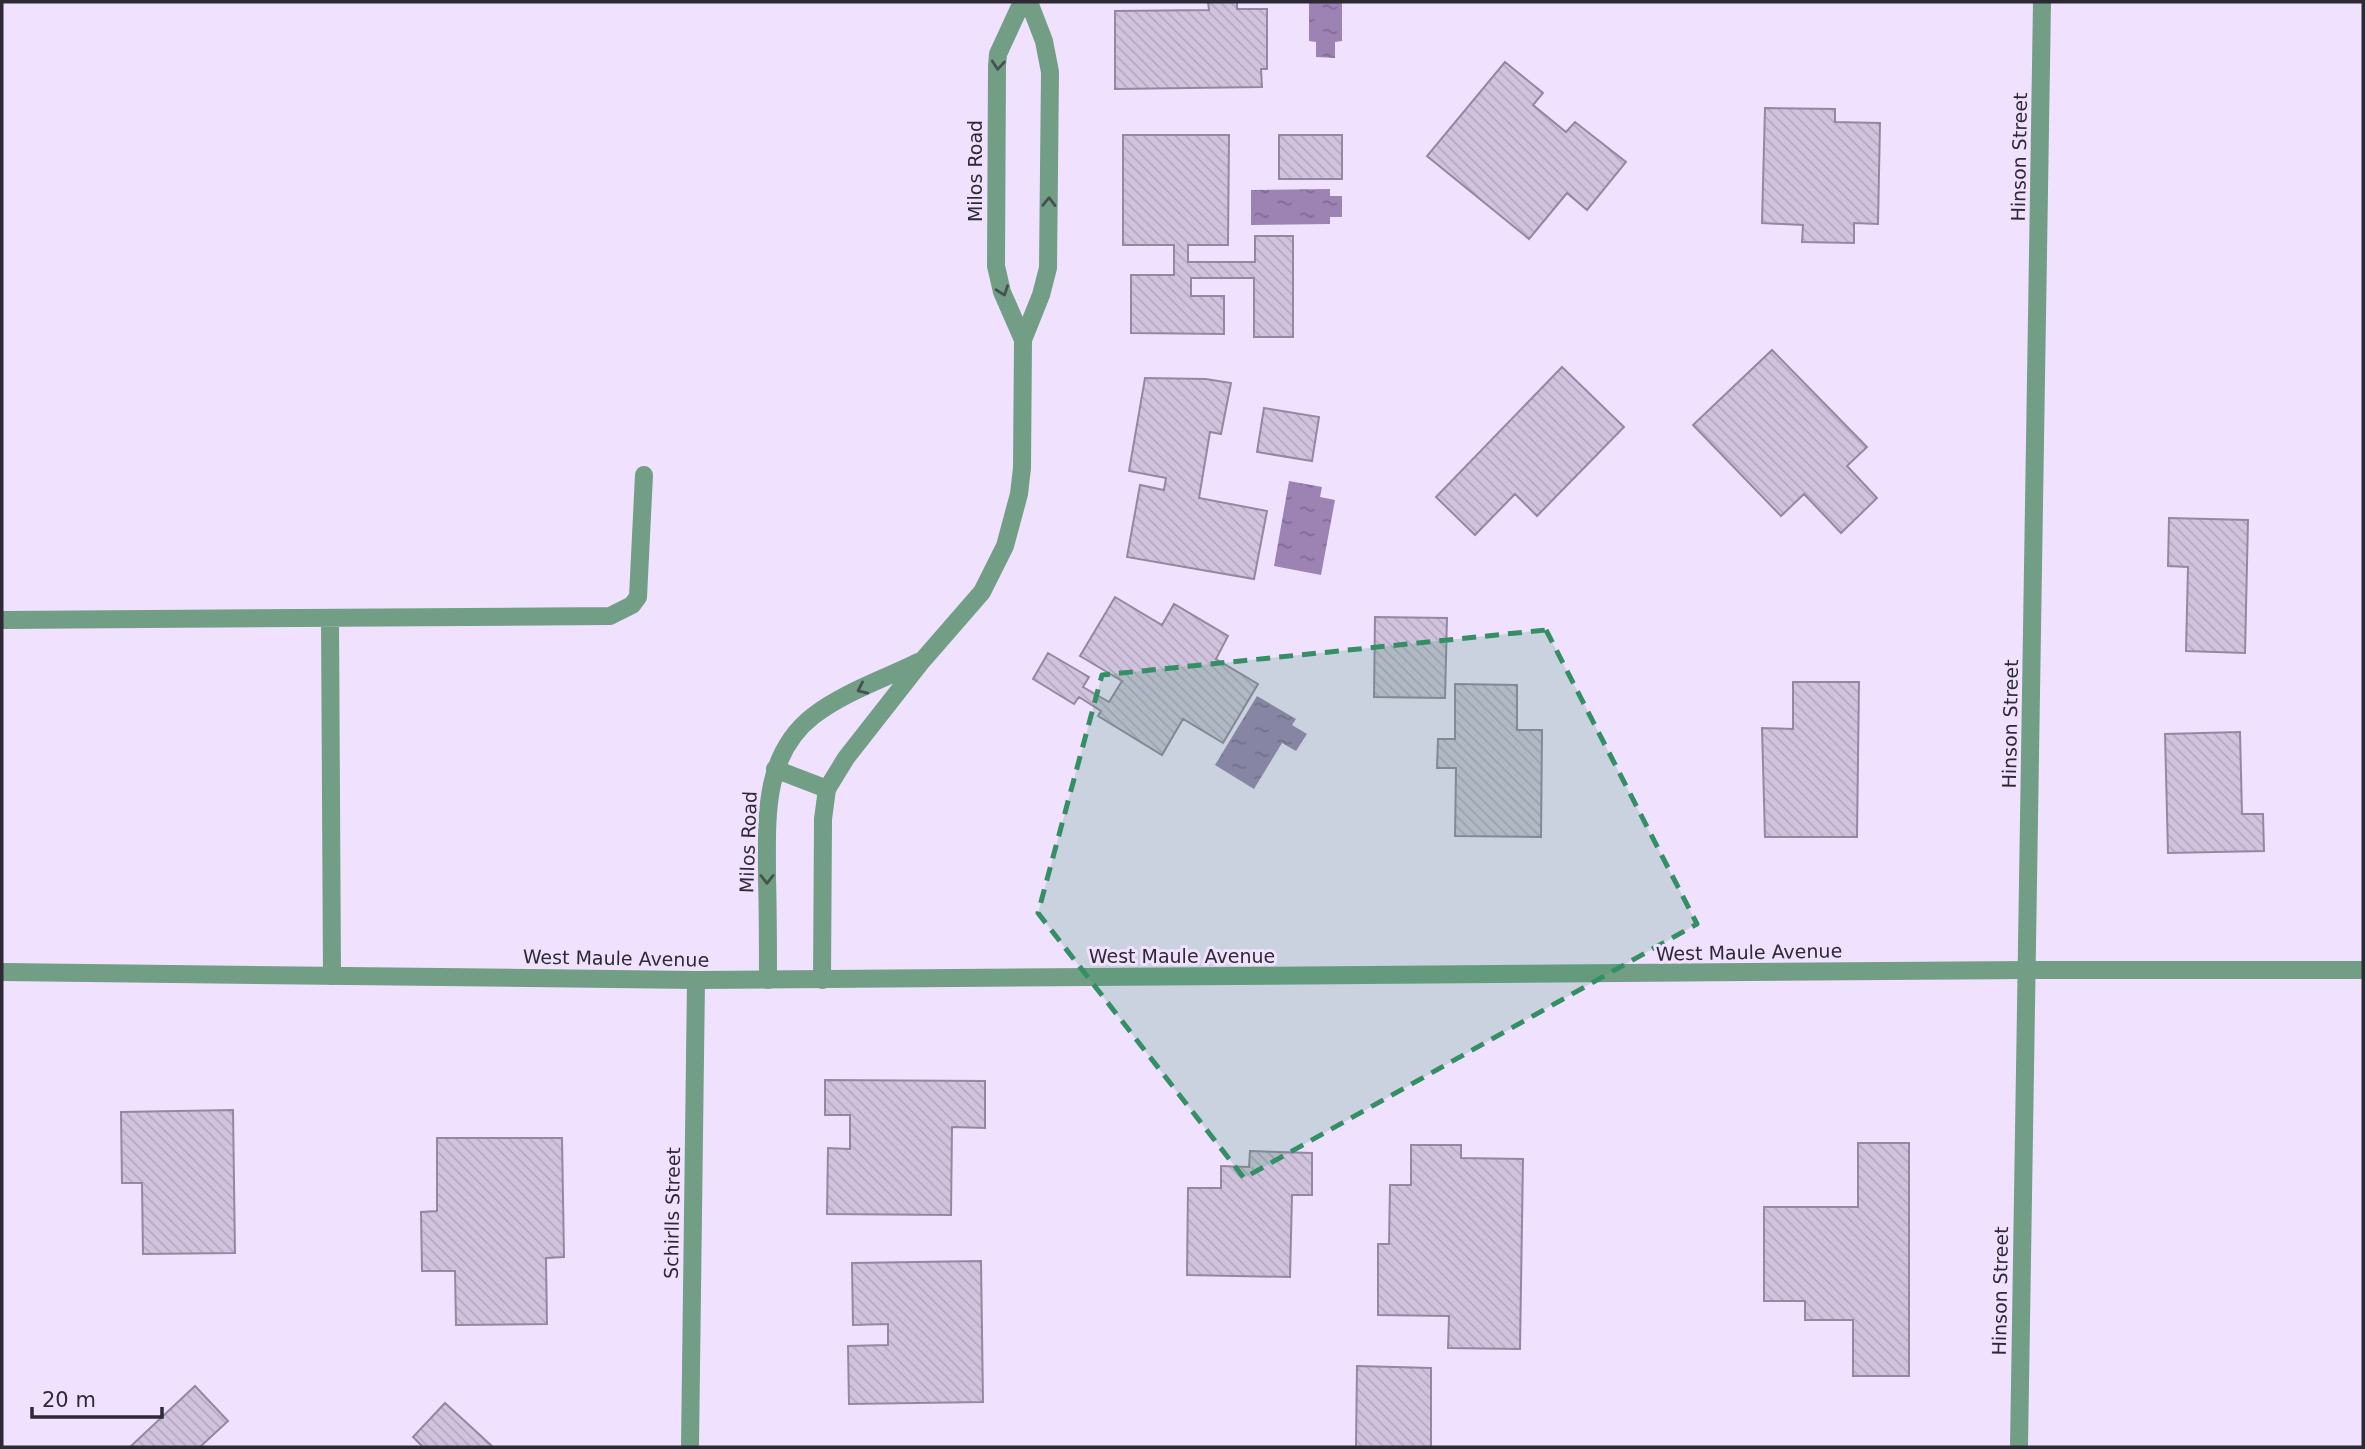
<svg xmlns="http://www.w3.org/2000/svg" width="2365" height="1449" font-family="'DejaVu Sans',sans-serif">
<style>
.water{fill:url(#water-ripples)}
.building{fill:url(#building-back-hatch);stroke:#9488a1;stroke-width:2}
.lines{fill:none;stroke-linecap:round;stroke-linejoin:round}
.service{stroke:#719e85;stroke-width:18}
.minor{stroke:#719e85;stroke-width:18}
.tertiary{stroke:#719e85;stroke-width:18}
.oneway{stroke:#455250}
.marked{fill:#348f65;fill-opacity:0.2;stroke:#348f65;stroke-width:5;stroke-dasharray:14 9;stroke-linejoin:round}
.labels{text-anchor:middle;stroke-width:6;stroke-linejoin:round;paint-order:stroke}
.street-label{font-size:19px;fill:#2e2934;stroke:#f0e2fe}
</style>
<defs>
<pattern id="water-ripples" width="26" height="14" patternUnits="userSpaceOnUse" patternTransform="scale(1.75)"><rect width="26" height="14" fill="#9c83b3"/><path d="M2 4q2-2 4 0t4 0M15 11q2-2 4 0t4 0" fill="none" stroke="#806b92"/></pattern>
<pattern id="building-back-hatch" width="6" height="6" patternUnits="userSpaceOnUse" patternTransform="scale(1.75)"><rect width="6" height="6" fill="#d1c3de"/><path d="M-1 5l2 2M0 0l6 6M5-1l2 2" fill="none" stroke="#b4a8bf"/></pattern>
</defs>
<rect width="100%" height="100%" fill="#f0e2fe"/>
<!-- water -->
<path class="water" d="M1309 2H1342V41L1335 42V58L1316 57V42L1309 41Z
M1330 189V196H1342V217H1330V224L1251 225V190Z
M1289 481 1322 487 1320 497 1335 500 1321 575 1274 566Z
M1257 696 1296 719 1292 725 1307 734 1296 751 1282 743 1254 789 1215 765Z"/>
<!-- building -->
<path class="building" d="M1208 2H1237V9H1267V69H1261L1262 87 1115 89V11L1209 10Z
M1505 62 1543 93 1533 105 1566 132 1575 122 1626 162 1587 210 1567 193 1529 239 1427 156Z
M1765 108 1835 109V122L1880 123 1878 224 1854 223V243L1802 242 1803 225 1762 223Z
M1123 135H1229L1228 245H1188V262H1255V236H1293V337H1254V278H1191V296H1224V334L1131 333V275H1174V245H1123Z
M1279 135H1342V179H1279Z
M1772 350 1867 447 1847 466 1877 498 1841 533 1804 494 1781 516 1693 425Z
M1562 367 1624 427 1537 516 1515 494 1475 535 1436 497Z
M1145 378 1206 379 1231 383 1221 434 1210 432 1199 498 1267 511 1254 579 1127 557 1140 485 1164 490 1166 478 1129 471Z
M1264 408 1319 417 1312 461 1257 452Z
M2169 518 2248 520 2245 653 2186 651 2188 567 2168 566Z
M1115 597 1162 625 1174 604 1228 636 1216 659 1258 684 1223 743 1183 719 1162 755 1098 716 1101 711 1079 697 1074 704 1033 679 1048 653 1089 677 1083 687 1109 702 1122 681 1080 656Z
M1375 617 1447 618 1445 698 1374 697Z
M1793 682H1859L1857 837H1765L1762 728 1793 729Z
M1455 684 1517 685V730H1542L1541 837 1455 836 1456 768H1437L1438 739H1455Z
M2240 732 2242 814H2263L2264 851 2168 853 2165 734Z
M825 1080 985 1081V1128L952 1127 951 1215 827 1214 828 1148 850 1149V1115H825Z
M233 1110 235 1253 143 1254 142 1183H122L121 1112Z
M437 1138H562L564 1257 546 1258 547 1324 456 1325 455 1271H422L421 1212 437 1211Z
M1858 1143H1909V1376H1853V1320H1805V1301H1764V1207H1858Z
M1411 1145H1461V1158L1523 1159 1520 1349 1448 1348 1449 1316 1378 1315V1244H1389L1390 1185H1411Z
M1250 1151 1312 1153V1195H1292L1290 1277 1187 1275 1188 1188H1221V1166L1249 1167Z
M981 1261 983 1402 849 1404 848 1346 888 1345V1324L853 1325 852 1263Z
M1357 1366 1431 1368V1447H1356Z
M195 1386 228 1421 200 1447H130Z
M445 1403 493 1447H423L413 1437Z"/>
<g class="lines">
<!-- service -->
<path class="service" d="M330 618 332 976
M2 620 610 616 632 605 638 597 644 475
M775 769 827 789"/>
<!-- minor -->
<path class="minor" d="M1022 2 998 54 997 66 996 266 1002 292 1023 340
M768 980C768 946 768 912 767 878 767 820 762 756 813 716 844 692 884 679 918 662
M822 980 823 819 827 789 846 758 922 661 982 592 1005 546 1019 494 1022 468 1023 340 1041 295 1048 268 1050 72 1044 41 1029 2
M690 1447 696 980
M2019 1447 2042 2"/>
<!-- tertiary -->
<path class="tertiary" d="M2 972 696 980 2027 970H2363"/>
</g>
<!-- one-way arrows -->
<defs><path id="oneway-chevron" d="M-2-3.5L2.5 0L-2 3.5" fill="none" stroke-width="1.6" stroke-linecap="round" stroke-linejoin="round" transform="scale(1.75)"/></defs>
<g class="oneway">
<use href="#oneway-chevron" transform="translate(998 65) rotate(95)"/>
<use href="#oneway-chevron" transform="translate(1049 202) rotate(-89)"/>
<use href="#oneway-chevron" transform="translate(1003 291) rotate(70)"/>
<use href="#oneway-chevron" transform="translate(862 689) rotate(155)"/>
<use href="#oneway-chevron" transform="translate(767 879) rotate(90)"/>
</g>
<!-- marked area -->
<path class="marked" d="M1546 630 1697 924 1244 1178 1038 913 1102 675Z"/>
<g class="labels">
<!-- street labels -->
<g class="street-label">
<text transform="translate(2019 157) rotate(-89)" y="7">Hinson Street</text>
<text transform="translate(975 171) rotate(-90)" y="7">Milos Road</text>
<text transform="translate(2010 724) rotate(-89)" y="7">Hinson Street</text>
<text transform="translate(748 842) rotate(-88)" y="7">Milos Road</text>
<text transform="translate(1749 952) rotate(-1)" y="7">West Maule Avenue</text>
<text x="1182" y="963">West Maule Avenue</text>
<text transform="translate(616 958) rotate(1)" y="7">West Maule Avenue</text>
<text transform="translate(672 1213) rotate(-89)" y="7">Schirlls Street</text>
<text transform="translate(2000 1291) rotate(-89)" y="7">Hinson Street</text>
</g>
</g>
<!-- border -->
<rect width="2365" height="1449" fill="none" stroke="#2e2934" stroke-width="7"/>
<!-- scale -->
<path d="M32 1407v10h130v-10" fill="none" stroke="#2e2934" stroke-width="3.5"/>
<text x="42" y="1407" font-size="21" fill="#2e2934" stroke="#f0e2fe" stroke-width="5" paint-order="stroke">20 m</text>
</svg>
